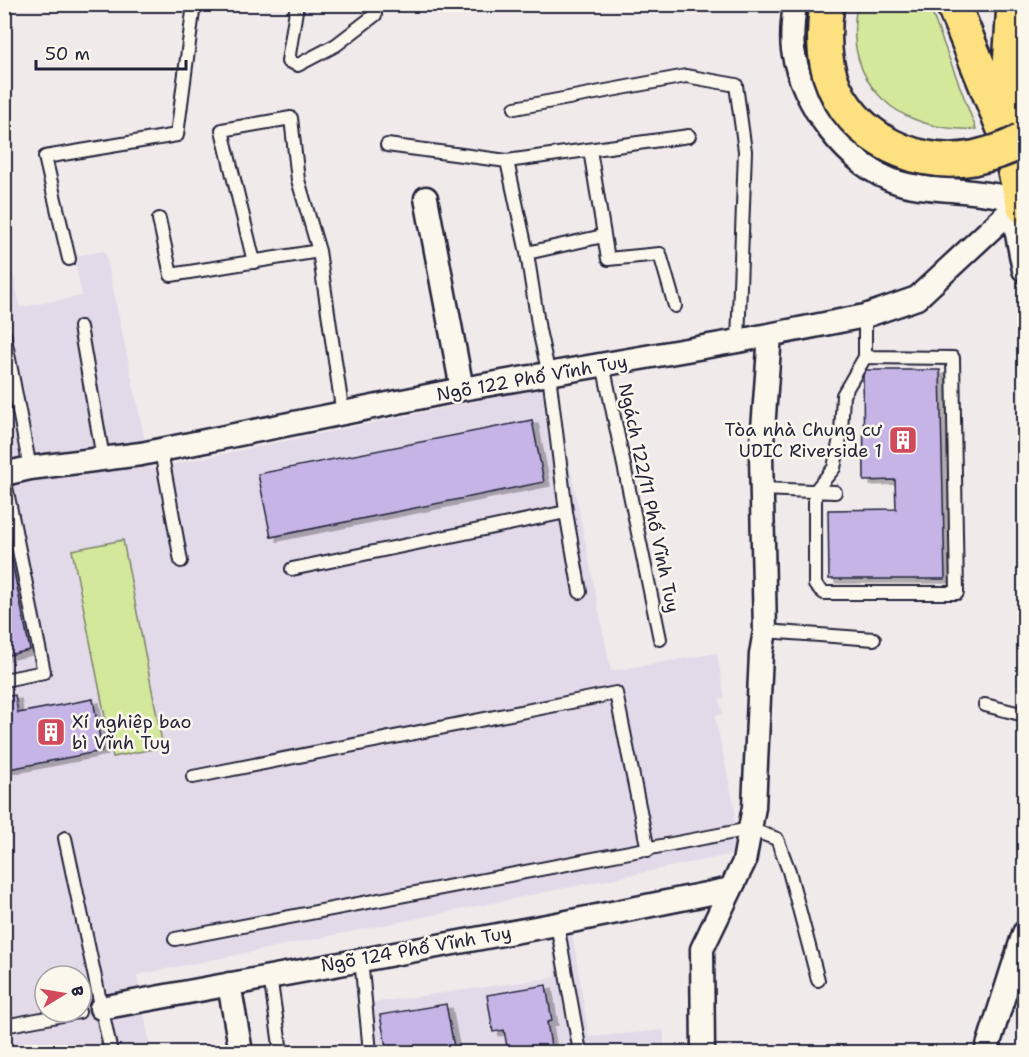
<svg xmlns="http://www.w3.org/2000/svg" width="1029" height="1057" font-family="'Shantell Sans',sans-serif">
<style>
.built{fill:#e3dae9;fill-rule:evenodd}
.green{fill:#d4e89c;stroke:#7b856c;stroke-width:1.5}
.building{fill:#c5b4e5;stroke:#22223b;stroke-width:1.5;filter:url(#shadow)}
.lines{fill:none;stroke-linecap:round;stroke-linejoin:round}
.lane-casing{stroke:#22223b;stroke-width:16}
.street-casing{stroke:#22223b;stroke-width:27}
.primary-casing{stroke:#22223b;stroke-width:38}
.lane{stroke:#fbf7ec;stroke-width:12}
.street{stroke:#fbf7ec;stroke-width:22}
.primary{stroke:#fde080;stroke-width:33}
.highway-bridge-casing{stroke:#22223b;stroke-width:38;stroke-linecap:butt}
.highway-bridge{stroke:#fde080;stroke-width:33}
.labels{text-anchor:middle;stroke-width:5;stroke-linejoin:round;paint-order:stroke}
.street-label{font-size:18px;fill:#22223b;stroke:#fbf7ec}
.poi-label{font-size:18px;fill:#22223b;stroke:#fbf7ec;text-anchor:end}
</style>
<defs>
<filter id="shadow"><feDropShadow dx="6" dy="4" stdDeviation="0" flood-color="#0004"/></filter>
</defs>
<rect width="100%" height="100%" fill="#f0eaeb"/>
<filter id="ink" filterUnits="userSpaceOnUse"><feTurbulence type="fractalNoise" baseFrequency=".0167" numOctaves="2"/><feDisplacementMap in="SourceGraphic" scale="12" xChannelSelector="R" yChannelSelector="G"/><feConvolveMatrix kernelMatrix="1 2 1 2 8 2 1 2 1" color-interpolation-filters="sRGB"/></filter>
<g filter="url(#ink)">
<!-- built -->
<path class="built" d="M4 227 20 307 82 296 74 256 105 251 151 469 554 385 611 671 717 653 725 698 719 699 723 714 715 716 735 809 734 854 137 975 151 1052H5ZM45 976H81V1012H45Z
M572 932 589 1037 664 1030V1052H379L371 1003 556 977 550 935Z"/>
<!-- green -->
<path class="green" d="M857 5H929L976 129C899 133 842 85 857 5Z
M123 540 163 747 113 757 72 550Z"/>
<!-- building -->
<path class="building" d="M863 370H940L945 579H829L828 510 896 509 895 480 864 481Z
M532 420 544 482 271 537 258 474Z
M4 524 30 650 4 656Z
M15 695 18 713 93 699 102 751 4 770V697Z
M546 985 552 1021 547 1022 552 1052H508L504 1030 493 1032 487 995Z
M446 1004 455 1052H387L380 1015Z"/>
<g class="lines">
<!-- lane casing -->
<g class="lane-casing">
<path id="lane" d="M297 4 288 61 298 65 336 45 375 15 372 4
M515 108 686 76 736 85 745 151 738 341
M590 150 608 259 660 254 675 306
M507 161 689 136
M159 219 171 275 319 251
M527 253 603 236
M69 259 45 157 177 135 194 4
M254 262 222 130 291 118 298 180 319 251 343 415
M80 327 103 458
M4 333 30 468
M865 357 843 395 841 433 834 468 815 491V585L824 593H957L953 358 865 357V316
M603 364 660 639
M161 451 181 561
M4 477 44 672 4 680
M762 489 835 492
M566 512 580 592
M292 569 566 512 549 375 539 330 527 253 507 161 387 145
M765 631 874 639
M985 705 1024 715
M193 777 616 693 648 850
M65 838 111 1052
M557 924 580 1052
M175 939 750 829 777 839 789 871 818 980
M361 959 370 1052
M270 976 281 1052
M4 1026 79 1012"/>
</g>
<!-- street casing -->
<g class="street-casing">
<path id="street" d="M795 4C793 19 791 35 793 50 801 102 848 168 900 183 920 189 942 189 963 191 983 193 1002 196 1022 200
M426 198 462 389
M1022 200 1016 229 1024 270
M4 474 30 468 141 454 462 389 738 341 865 316 917 298 1022 200
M229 984 241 1052
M101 1008 557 924 731 889
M703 1052 702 949 744 862 754 807 761 654 765 631 761 456 770 335
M986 1052 1024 933"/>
</g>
<!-- primary casing -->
<g class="primary-casing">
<path id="primary" d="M953 4 1004 129 1024 207
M1004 127 1009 81 1014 4"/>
</g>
<!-- lane -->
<use href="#lane" class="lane"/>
<!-- street -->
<use href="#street" class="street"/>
<!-- primary -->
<use href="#primary" class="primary"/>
<!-- highway-bridge casing -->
<g class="highway-bridge-casing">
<path id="highway-bridge" d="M827 4C824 25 823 43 827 64 840 130 909 170 973 158 991 154 1010 149 1024 139"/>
</g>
<!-- highway-bridge -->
<use href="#highway-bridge" class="highway-bridge"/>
</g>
</g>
<!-- icons -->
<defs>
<g id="building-square" transform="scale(1.5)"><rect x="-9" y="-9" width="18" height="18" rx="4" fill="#d1495b" stroke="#fbf7ec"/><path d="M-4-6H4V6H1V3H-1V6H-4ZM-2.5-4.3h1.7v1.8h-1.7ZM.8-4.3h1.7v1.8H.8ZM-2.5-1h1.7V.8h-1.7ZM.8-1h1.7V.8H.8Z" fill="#fff"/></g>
</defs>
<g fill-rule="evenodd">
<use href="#building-square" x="903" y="440"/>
<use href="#building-square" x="51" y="732"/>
</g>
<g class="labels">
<!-- street labels -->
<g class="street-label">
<text transform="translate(532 378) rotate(-10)" y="6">Ngõ 122 Phố Vĩnh Tuy</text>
<text transform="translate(649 498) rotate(78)" y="6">Ngách 122/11 Phố Vĩnh Tuy</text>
<text transform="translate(416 949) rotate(-10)" y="6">Ngõ 124 Phố Vĩnh Tuy</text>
</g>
<!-- poi labels -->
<g class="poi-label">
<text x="882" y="436">Tòa nhà Chung cư<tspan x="882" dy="21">UDIC Riverside 1</tspan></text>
<text x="72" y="728" text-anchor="start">Xí nghiệp bao<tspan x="72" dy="21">bì Vĩnh Tuy</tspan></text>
</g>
</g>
<!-- margin -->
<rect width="1029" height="1057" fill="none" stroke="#fbf7ec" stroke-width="24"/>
<rect x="12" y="12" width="1005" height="1033" fill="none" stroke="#22223b" stroke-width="2" filter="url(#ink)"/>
<!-- north arrow -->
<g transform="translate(63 994) rotate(79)"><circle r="28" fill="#fbf7ec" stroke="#a4a2a5" stroke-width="1.5"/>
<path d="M0-4.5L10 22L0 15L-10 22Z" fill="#d1495b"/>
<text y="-9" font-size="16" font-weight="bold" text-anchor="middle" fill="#22223b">B</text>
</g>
<!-- scale -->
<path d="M36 60v9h150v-9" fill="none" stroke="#22223b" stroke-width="3"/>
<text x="45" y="60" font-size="18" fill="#22223b" stroke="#fbf7ec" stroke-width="4.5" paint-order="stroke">50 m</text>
</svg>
